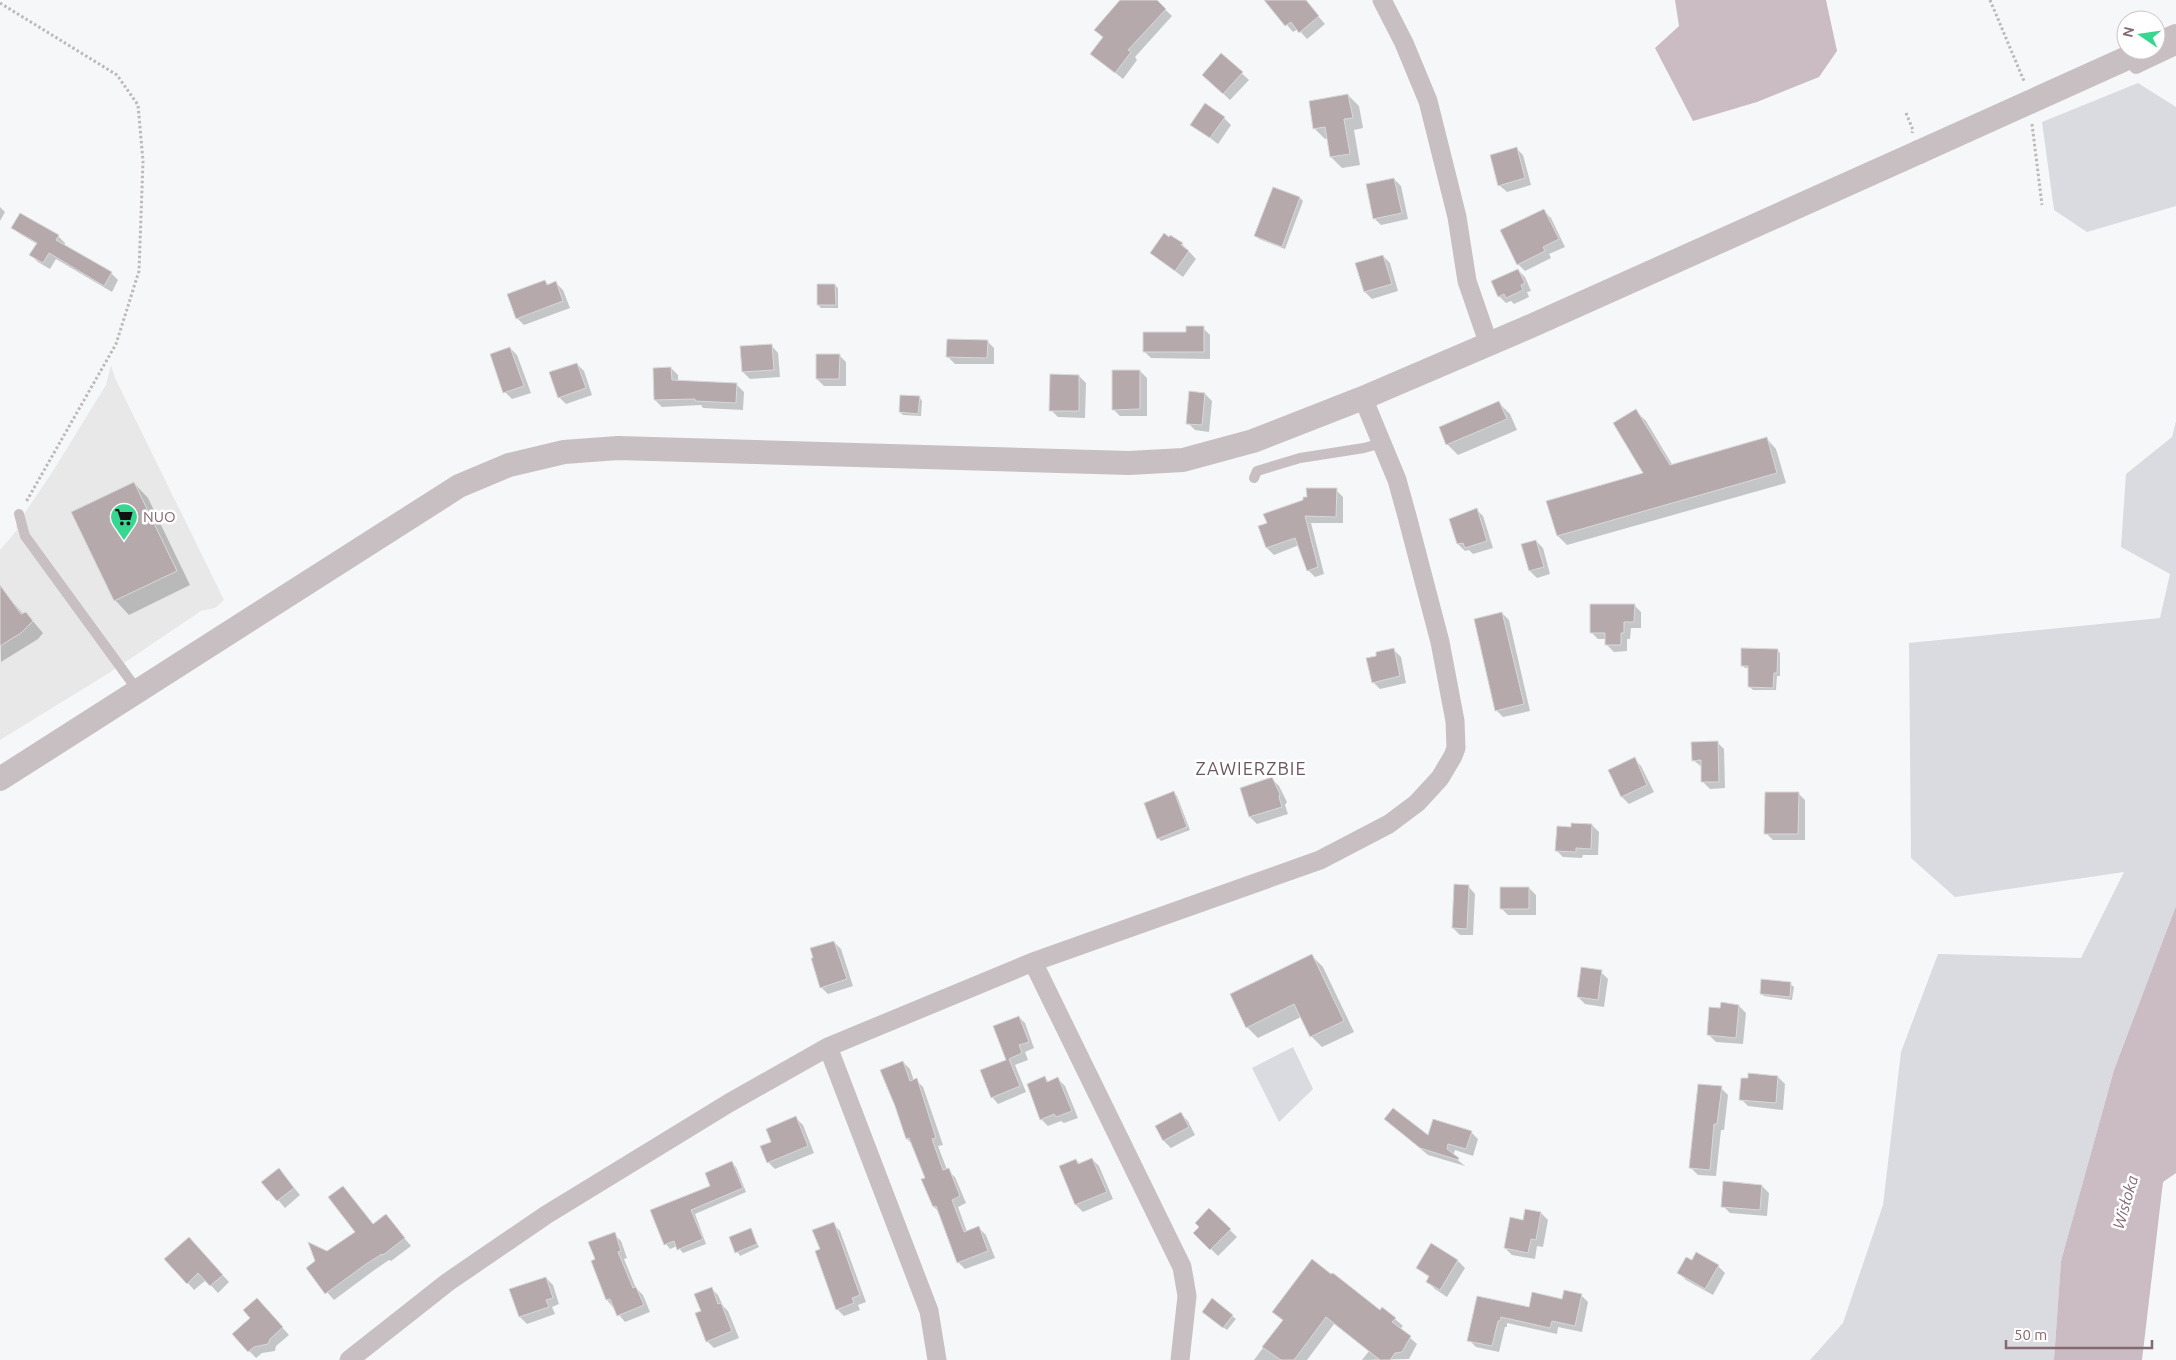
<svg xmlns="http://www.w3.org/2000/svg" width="2176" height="1360" font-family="Ubuntu,sans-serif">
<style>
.built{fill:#e9e8e9}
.green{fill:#dadae1}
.water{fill:#cabcc2}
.shadow{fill:#0003}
.building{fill:#b6a9ac;stroke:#d8d9da}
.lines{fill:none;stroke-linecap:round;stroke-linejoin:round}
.path{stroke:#beb8b9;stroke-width:3;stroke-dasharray:2.5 2.5;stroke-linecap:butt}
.service{stroke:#c7bfc1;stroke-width:10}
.minor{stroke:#c7bfc1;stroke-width:19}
.tertiary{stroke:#c7bfc1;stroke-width:24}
.pedestrian-bridge{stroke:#c7bfc1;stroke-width:14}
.tertiary-bridge{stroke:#c7bfc1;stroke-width:24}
.labels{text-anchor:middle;stroke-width:5;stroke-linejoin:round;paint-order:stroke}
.poi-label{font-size:15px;fill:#84696f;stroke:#fff;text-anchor:start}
.water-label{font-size:16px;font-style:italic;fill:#866a75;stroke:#fff}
.quarter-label{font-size:18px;letter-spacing:1px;fill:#6a575b;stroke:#fff}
</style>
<rect width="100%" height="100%" fill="#f5f7f8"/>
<!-- built -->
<path class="built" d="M111 365 115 378 224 600 215 608 201 611 109 673 0 740V550L17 530 16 526 53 471 106 385Z"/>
<!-- green -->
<path class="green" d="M2138 83 2176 107V206L2087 232 2054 210 2042 122Z
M2176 421V906L2114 1070 2061 1261 2054 1360H1810L1843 1323 1883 1205 1901 1052 1938 954 2081 958 2124 872 1955 897 1911 858 1909 643 2160 618 2170 574 2121 547 2126 474 2172 437Z
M1293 1047 1313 1089 1279 1122 1252 1068Z"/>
<!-- water -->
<path class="water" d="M1675 0H1826L1837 51 1819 77 1757 102 1693 121 1655 48 1679 26Z
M2176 906V1173L2163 1182 2142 1360H2054L2061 1261 2114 1070Z"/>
<!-- shadow -->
<path class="shadow" d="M1122 0H1155L1172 16 1135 57 1137 60 1123 79 1092 54 1103 38 1095 30Z
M1277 0H1304L1325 24 1307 39 1298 29 1293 32 1270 5Z
M1222 55 1249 80 1230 100 1211 82Z
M1348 95 1359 106 1363 128 1354 130 1360 165 1342 168 1331 157 1328 138 1325 139 1314 128Z
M1224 118 1231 125 1218 144 1192 124Z
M1516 148 1523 155 1531 185 1507 192 1499 185Z
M1394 179 1401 186 1408 219 1381 225 1374 218Z
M1274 188 1300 198 1303 201 1285 249 1259 239 1256 236Z
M0 207 5 212 0 221Z
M1544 211 1551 218 1565 247 1549 254 1551 258 1525 271 1518 264Z
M13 227 58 236 65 243 64 246 111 273 118 280 112 292 56 259 50 269 38 262 31 255 37 244 20 234Z
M1182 244 1196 259 1183 277 1151 253Z
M1383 256 1390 263 1398 291 1372 299 1365 292Z
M1518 270 1525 277 1531 291 1527 292 1529 297 1514 304 1511 301 1506 303 1499 296Z
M545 281 549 285 556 283 563 290 570 308 524 325 517 318Z
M835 285 838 288V308H821L818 305Z
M1203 328 1210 335V359L1151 358 1144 351Z
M987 341 994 348V364H955L948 357Z
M771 345 778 353 780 377 750 379 743 372Z
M510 348 517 355 531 393 512 399 505 392Z
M839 355 846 362V386H824L817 379Z
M577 364 584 371 592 395 566 404 559 397Z
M671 368 678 375V381L737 385 744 392 743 410 703 408 701 405 662 407 655 400Z
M1140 371 1147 378V416H1120L1113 409Z
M1079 376 1086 383 1085 418 1058 417 1051 410Z
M1205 394 1212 401 1209 432 1195 430 1188 423Z
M919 397 922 401 921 416 903 415 900 412Z
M1499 403 1510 414 1517 430 1458 455 1447 444Z
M1636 411 1646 421 1673 466 1767 439 1776 449 1786 483 1567 545 1558 536 1645 474Z
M134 483 148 498 190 585 129 615 115 600Z
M1336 490 1343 497V523H1311L1324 574 1315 577 1308 570 1299 545 1274 555 1267 548 1260 527Z
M1476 509 1483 516 1493 548 1473 554 1469 550 1465 551 1458 544 1464 513Z
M1536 541 1543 548 1550 574 1537 578 1530 571Z
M3 591 23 614 26 613 43 633 38 639 1 662 0 593Z
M1634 605 1641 612V628H1631L1630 639H1627V651L1614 652 1607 645 1606 639H1598L1591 632Z
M1502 613 1509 620 1530 711 1503 717 1496 710Z
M1394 650 1401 657 1406 683 1380 689 1373 682Z
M1777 650 1780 653V676H1777L1776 690H1753L1750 687V668H1745L1742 665Z
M1717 742 1724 749 1725 788 1710 789 1703 782 1702 767 1693 760Z
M1634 759 1641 766 1654 792 1629 804 1622 797 1610 771Z
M1272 779 1279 786 1287 802 1285 805 1288 814 1257 824 1250 817 1241 788Z
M1174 793 1177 796 1190 830 1161 841 1158 838Z
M1798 793 1805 800V840H1773L1766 833Z
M1592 825 1599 832 1598 855H1583L1582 858 1563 857 1556 850 1572 828Z
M1468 886 1475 894 1473 935H1460L1453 928Z
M1529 888 1536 895V915H1508L1501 908Z
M834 942 841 949 853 986 828 994 821 987Z
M1312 956 1323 967 1354 1032 1322 1047 1311 1036 1301 1017 1258 1038 1247 1027Z
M1601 972 1608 979 1604 1007 1585 1004 1578 997Z
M1790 984 1794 987 1792 1000 1764 996 1761 993Z
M1739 1006 1746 1013 1743 1044 1716 1042 1709 1035 1722 1009Z
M1019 1017 1025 1023 1034 1048 1025 1052 1028 1060 1015 1065 1026 1092 998 1104 992 1097 1008 1060Z
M903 1062 910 1069 914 1081 916 1080 923 1087 943 1145 938 1146 947 1170 955 1177 966 1203 958 1207 967 1232 979 1228 986 1235 995 1258 965 1269 958 1262 939 1212 934 1207 926 1178 913 1145 907 1139 896 1105Z
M1778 1077 1785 1084 1783 1110 1748 1106 1741 1099Z
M1045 1078 1049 1082 1058 1079 1065 1086 1078 1118 1064 1123 1061 1121 1048 1126 1041 1119Z
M1721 1088 1728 1095 1724 1130H1721L1716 1176 1698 1175 1691 1168Z
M1181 1114 1188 1121 1195 1135 1171 1148 1164 1141 1156 1127Z
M796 1118 803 1125 814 1153 775 1169 768 1162 773 1142Z
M1385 1119 1429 1137 1471 1132 1478 1139 1473 1156 1455 1150 1453 1156 1465 1166 1428 1155Z
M1092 1159 1099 1166 1113 1199 1083 1212 1076 1205 1060 1167 1076 1160 1080 1164Z
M731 1163 736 1167 746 1192 695 1214 706 1244 683 1253 677 1246 670 1249 666 1244 652 1211 712 1187Z
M279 1169 300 1195 285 1208 263 1182Z
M1762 1186 1769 1193 1767 1216 1730 1213 1723 1206Z
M343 1187 374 1225 386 1216 411 1246 391 1261 389 1260 373 1271 334 1300 307 1269 357 1232Z
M1209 1210 1237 1237 1218 1256 1195 1233 1201 1227Z
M1541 1213 1548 1220 1543 1247 1537 1246 1535 1259 1512 1255 1505 1248 1524 1221Z
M833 1224 840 1231 866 1302 858 1305 860 1310 844 1316 837 1309 821 1250Z
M750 1230 759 1247 740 1256 730 1238Z
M614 1234 621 1241 627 1258 624 1259 636 1288 643 1295 650 1312 625 1322 607 1300Z
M196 1246 229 1282 218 1293 206 1280 194 1290 188 1283Z
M1458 1261 1465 1268 1447 1297 1435 1289 1428 1282 1430 1278 1417 1268Z
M1718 1266 1725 1273 1713 1295 1686 1280 1679 1273Z
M546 1278 553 1285 559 1304 552 1307 555 1314 527 1324 520 1317 511 1290Z
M711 1288 718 1295 723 1306 728 1311 739 1338 714 1348 707 1341 702 1312Z
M1581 1295 1588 1302 1582 1332 1558 1327 1557 1334 1507 1323V1327H1505L1499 1352 1476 1347 1469 1340 1478 1297 1530 1309Z
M1212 1300 1236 1319 1227 1330 1207 1315Z
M264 1307 289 1335 276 1346 275 1351 262 1353 256 1358 233 1334Z
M1273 1312H1380L1395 1319 1403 1326 1400 1329 1417 1344 1409 1359 1362 1360 1369 1351 1334 1324 1307 1360H1254L1283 1321Z"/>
<!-- building -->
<path class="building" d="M1120 0H1157L1166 9 1128 50 1131 52 1115 73 1090 54 1103 37 1094 30Z
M1264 0H1306L1319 16 1299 33 1291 22 1285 26Z
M1221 53 1243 72 1223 94 1202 75Z
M1348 94 1353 118 1344 119 1350 154 1330 157 1325 127 1313 129 1309 101Z
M1205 103 1225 117 1210 138 1190 125Z
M1517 147 1525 178 1498 186 1490 155Z
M1394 178 1402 213 1373 219 1366 184Z
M1273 187 1300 197 1282 247 1254 236Z
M1544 209 1559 239 1543 247 1545 251 1517 265 1500 230Z
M20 213 59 235 56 240 112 272 104 286 49 253 43 263 29 255 37 243 11 228Z
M1164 233 1169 237 1170 235 1183 243 1181 245 1189 251 1175 271 1150 253Z
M1383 255 1392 284 1364 292 1355 263Z
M1518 269 1525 283 1521 285 1523 290 1506 298 1504 294 1498 297 1491 281Z
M545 280 547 285 556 281 563 301 516 319 507 294Z
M817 284H835L836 305H817Z
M1186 326H1204V352H1143V332H1186Z
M947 339 988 340 987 358 946 357Z
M772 344 774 370 742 372 740 346Z
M510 347 524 386 503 393 490 354Z
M816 354H840L839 379H816Z
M577 363 586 388 558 398 549 372Z
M671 367 672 380 737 383 736 403 695 401V399L654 400 653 368Z
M1112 370H1140V409L1112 410Z
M1050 374 1079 375V411H1049Z
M1189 391 1205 393 1202 425 1186 424Z
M900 395 920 396 918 414 899 412Z
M1499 401 1507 419 1446 445 1439 427Z
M1636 409 1670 465 1767 437 1777 473 1557 536 1546 501 1643 473 1613 423Z
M134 482 177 571 114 601 71 512Z
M1306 488H1337L1336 517 1305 516 1318 567 1307 571 1295 538 1266 548 1258 526 1267 523 1263 514 1303 500V497H1307Z
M1477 508 1487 541 1465 548 1463 543 1457 544 1449 519Z
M1536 540 1544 567 1529 571 1521 544Z
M0 585 21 614 26 612 33 621 21 633 0 646Z
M1590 604H1635L1634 622H1624V633H1621V645H1605V633H1590Z
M1502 612 1524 704 1495 711 1474 619Z
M1394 648 1400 676 1372 683 1366 658 1376 656V652Z
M1741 648 1778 649 1777 673H1774L1773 688 1748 687V666H1741Z
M1718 741 1719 782H1701V760L1692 761 1691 742Z
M1635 757 1647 785 1621 797 1608 770Z
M1272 777 1280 794 1279 797 1282 807 1249 817 1240 788Z
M1174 791 1187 827 1157 839 1144 803Z
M1765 792H1799L1798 834H1764Z
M1571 823 1592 824 1591 849 1576 848V852L1555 851 1557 826 1571 827Z
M1454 884 1469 885 1467 929 1452 928Z
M1500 887H1529V909H1500Z
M834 941 847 979 820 988 811 958H813L810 948Z
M1312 954 1344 1021 1310 1037 1294 1004 1246 1028 1230 994Z
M1581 967 1602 970 1598 1000 1577 997Z
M1761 979 1791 982 1790 997 1760 994Z
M1721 1002 1739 1005 1736 1038 1707 1035 1709 1007 1720 1008Z
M1019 1016 1029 1042 1019 1045 1022 1053 1009 1059 1020 1086 991 1098 980 1070 1006 1060 993 1026Z
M903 1061 910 1081 917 1078 936 1138 932 1139 943 1170 949 1168 960 1196 952 1200 964 1232 979 1226 988 1251 957 1263 936 1206 933 1207 921 1179 925 1178 909 1138 906 1139 895 1106 880 1070Z
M1748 1073 1778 1076 1776 1103 1739 1100 1741 1078H1748Z
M1045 1076 1047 1082 1058 1077 1072 1111 1056 1117 1054 1114 1040 1120 1027 1084Z
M1698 1084 1722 1086 1717 1124H1714L1710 1170 1689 1168Z
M1393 1108 1428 1135 1433 1119 1472 1131 1466 1149 1448 1144 1447 1149 1459 1158 1458 1160 1420 1148 1384 1119Z
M1181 1112 1189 1127 1163 1141 1155 1126Z
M796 1116 808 1146 767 1163 760 1146 771 1142 766 1129Z
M1092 1158 1107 1192 1075 1205 1059 1166 1076 1159 1078 1164Z
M732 1161 743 1188 691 1210 703 1239 677 1250 674 1241 664 1245 650 1210 710 1186 705 1173Z
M279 1168 294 1188 277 1201 261 1182Z
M1723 1181 1762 1185 1760 1210 1721 1207Z
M343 1186 373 1224 386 1214 405 1238 383 1255 382 1254 366 1264 325 1294 306 1268 315 1261 308 1242 327 1251 355 1232 328 1197Z
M1209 1208 1231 1229 1210 1250 1193 1233 1199 1227 1195 1223Z
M1525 1209 1541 1212 1536 1240 1531 1239 1528 1253 1504 1248 1510 1217 1523 1220Z
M834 1222 860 1295 852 1298 854 1303 836 1310 815 1251 820 1249 812 1230Z
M751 1228 757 1244 735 1253 729 1237Z
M615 1232 621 1251 618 1252 633 1288 636 1287 644 1305 617 1316 610 1299 606 1300 591 1261 595 1259 588 1242Z
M189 1237 223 1275 210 1286 198 1273 187 1284 164 1259Z
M1431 1243 1458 1260 1440 1290 1426 1282 1429 1276 1416 1268Z
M1696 1252 1719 1265 1705 1289 1677 1273 1686 1257 1692 1260Z
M1312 1259 1331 1274 1333 1273 1380 1310 1382 1307 1396 1318 1392 1322 1411 1336 1402 1352 1395 1353 1390 1360H1380L1326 1317 1294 1360H1281L1262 1347 1283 1320 1272 1312Z
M546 1277 553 1298 546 1300 549 1307 519 1317 509 1289Z
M712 1287 718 1304 721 1303 732 1331 706 1342 695 1313 701 1311 694 1294Z
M1564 1290 1582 1294 1575 1326 1552 1321 1550 1328 1501 1317 1500 1321H1498L1492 1346 1467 1341 1477 1296 1529 1307 1532 1292 1562 1299Z
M257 1298 283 1327 270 1339 268 1344 254 1347 248 1352 232 1334 250 1318 243 1310Z
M1212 1298 1233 1315 1223 1328 1202 1312Z"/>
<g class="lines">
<!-- path -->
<path class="path" d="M1990 0 2024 81
M0 3 117 75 138 105 143 161 139 271 116 344 26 502
M1906 113 1913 130 1912 133
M2032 124 2042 205"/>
<!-- service -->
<path class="service" d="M1254 478 1257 471 1300 458 1364 448 1382 443
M19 514 25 536 138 691"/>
<!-- minor -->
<path class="minor" d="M1382 0 1404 43 1428 101 1457 217 1467 281 1489 345
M1033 962 1182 1267 1187 1296 1180 1360
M828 1047 929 1311 937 1360
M349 1360 448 1282 546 1215 729 1103 828 1047 1033 962 1320 860 1389 824 1417 803 1440 778 1453 756 1456 748 1455 721 1440 642 1407 516 1397 480 1363 398"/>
<!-- tertiary -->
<path class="tertiary" d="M2156 45 2176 36
M0 779 459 486 509 465 564 452 618 448 1129 463 1183 460 1253 441 1363 398 1531 326 1919 152"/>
<!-- pedestrian-bridge -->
<path class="pedestrian-bridge" d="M2136 67 2176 48"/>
<!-- tertiary-bridge -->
<path class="tertiary-bridge" d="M1919 152 2145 50"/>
</g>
<!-- icons -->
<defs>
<g id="supermarket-pin" transform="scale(1.4375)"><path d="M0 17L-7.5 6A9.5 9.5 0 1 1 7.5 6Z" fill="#37d691" stroke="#fff"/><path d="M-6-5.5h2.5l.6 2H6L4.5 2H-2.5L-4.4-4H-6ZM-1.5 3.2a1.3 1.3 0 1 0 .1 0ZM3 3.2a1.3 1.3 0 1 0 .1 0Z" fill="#111"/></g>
</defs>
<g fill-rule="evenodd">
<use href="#supermarket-pin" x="124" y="517"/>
</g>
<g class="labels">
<!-- poi labels -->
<g class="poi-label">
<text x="143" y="522">NUO</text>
</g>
<!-- water labels -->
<g class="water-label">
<text transform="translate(2125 1202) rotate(-74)" y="6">Wisłoka</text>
</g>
<!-- quarter labels -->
<g class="quarter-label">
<text x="1251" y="775">ZAWIERZBIE</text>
</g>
</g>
<!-- north arrow -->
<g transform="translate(2141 35) rotate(283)"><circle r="24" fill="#ffffff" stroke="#cec3c5"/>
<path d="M0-4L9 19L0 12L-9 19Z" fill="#37d691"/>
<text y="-8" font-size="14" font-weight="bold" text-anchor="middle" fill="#84696f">N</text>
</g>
<!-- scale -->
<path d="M2006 1340v8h146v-8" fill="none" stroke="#84696f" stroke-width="2.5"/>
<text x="2014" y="1340" font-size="15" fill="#84696f" stroke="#ffffff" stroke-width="4" paint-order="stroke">50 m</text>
</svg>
